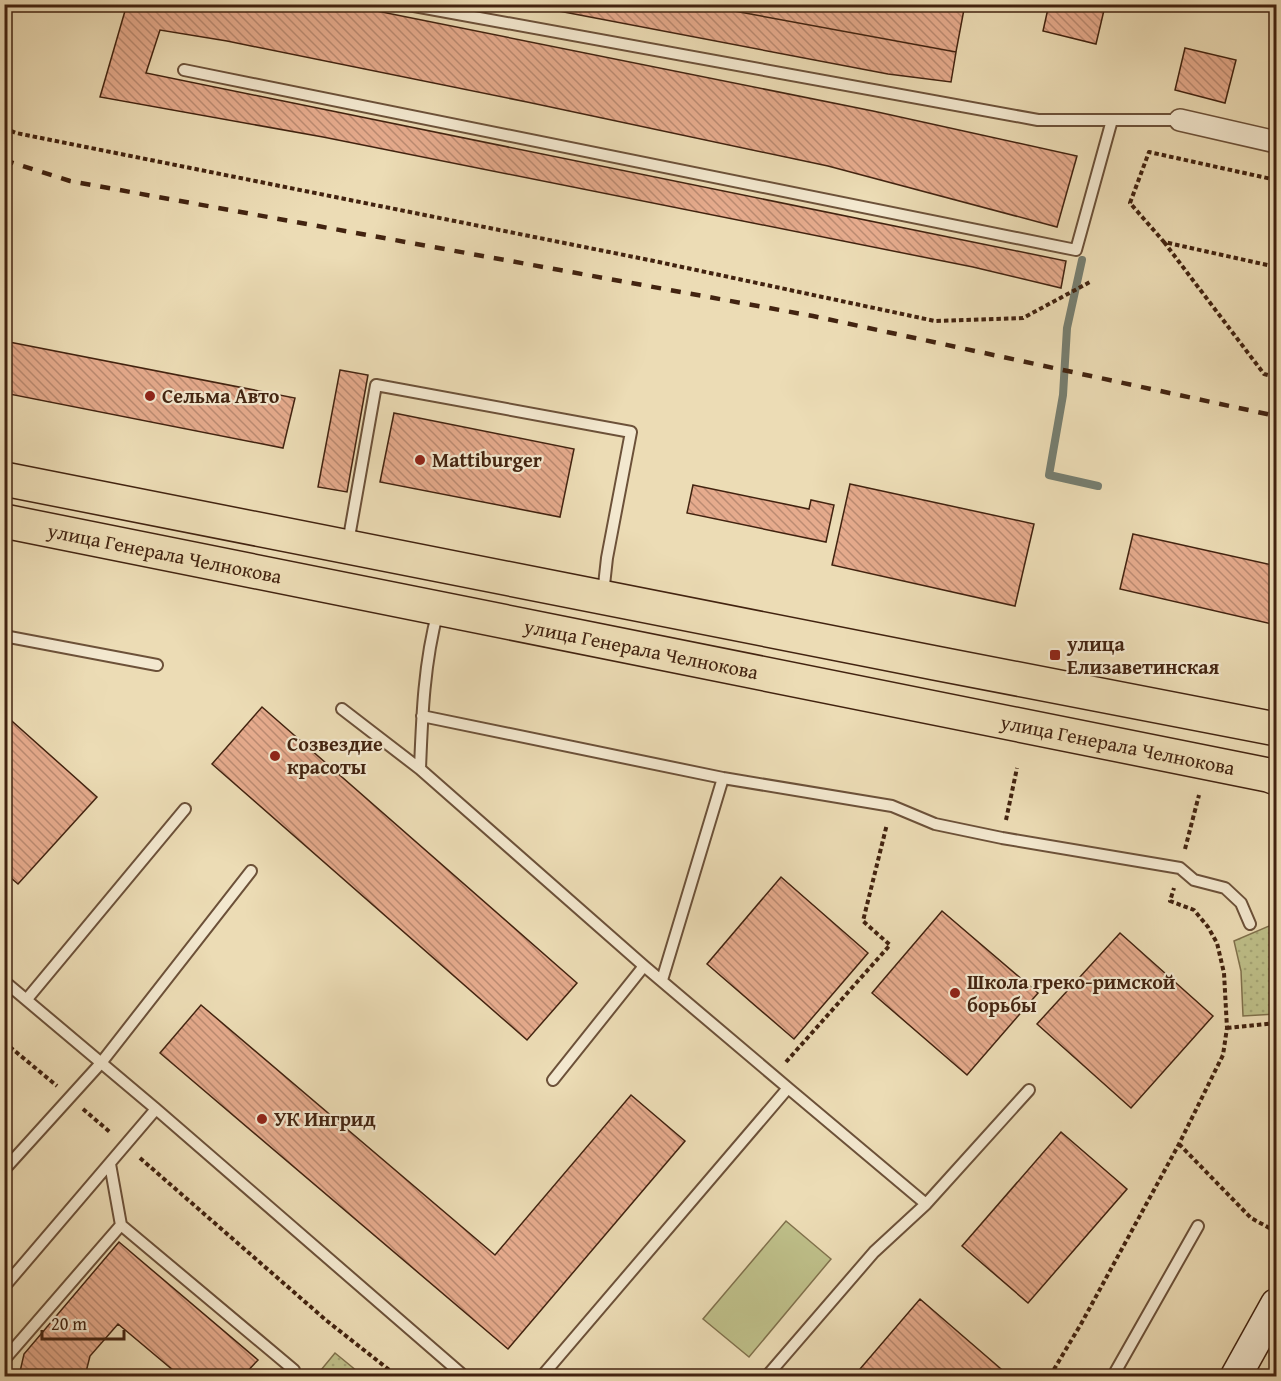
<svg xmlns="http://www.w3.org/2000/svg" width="1281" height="1381" font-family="'Gentium Book Plus',serif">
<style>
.park{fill:url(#park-dots);stroke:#80714c;stroke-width:1.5}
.pitch{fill:#bebf89;stroke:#80714c;stroke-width:1.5}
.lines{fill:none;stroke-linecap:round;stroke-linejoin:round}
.stream{stroke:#767e70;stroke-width:8}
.building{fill:url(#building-back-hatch);stroke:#422310;stroke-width:1.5}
.service-casing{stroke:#6c5139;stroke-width:14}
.minor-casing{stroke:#6c5139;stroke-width:24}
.secondary-casing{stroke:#422310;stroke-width:33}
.primary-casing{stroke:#422310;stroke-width:36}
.path{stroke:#422310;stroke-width:4;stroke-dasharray:4.5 3;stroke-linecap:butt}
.service{stroke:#f3e8cf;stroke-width:10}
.minor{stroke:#f3e8cf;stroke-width:21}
.secondary{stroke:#f3e8cf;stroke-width:30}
.primary{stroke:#ecdcb5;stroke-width:33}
.rail{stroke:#422310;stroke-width:4.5;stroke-dasharray:10 10;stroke-linecap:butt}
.poi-dot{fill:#8f2418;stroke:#f3e8cf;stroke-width:2}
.labels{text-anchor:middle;stroke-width:4.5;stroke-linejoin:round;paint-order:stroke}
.poi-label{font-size:20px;font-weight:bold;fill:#422310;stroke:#f3e8cf;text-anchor:start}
.street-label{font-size:20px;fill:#422310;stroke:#f3e8cf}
</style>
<defs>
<pattern id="park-dots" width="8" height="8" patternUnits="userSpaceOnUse" patternTransform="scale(1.5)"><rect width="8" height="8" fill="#bebf89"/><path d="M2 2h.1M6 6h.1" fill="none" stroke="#a4a475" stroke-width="1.8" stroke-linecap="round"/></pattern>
<pattern id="building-back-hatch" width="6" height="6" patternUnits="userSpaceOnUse" patternTransform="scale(1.5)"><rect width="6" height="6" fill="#e6ab8d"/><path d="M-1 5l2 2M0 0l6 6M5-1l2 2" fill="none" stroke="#bc8b72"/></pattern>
</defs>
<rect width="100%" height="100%" fill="#ecdcb5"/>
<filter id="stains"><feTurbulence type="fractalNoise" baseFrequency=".00333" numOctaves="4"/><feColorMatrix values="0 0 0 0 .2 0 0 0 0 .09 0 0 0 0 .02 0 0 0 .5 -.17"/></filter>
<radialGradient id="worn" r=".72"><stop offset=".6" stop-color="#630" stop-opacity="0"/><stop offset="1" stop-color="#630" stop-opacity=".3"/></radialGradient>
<!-- park -->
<path class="park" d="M1276 923V1014L1243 1016 1241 971 1234 941Z
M335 1353 363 1376H316Z"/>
<!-- pitch -->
<path class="pitch" d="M786 1221 831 1259 749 1357 703 1319Z"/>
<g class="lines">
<!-- stream -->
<path class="stream" d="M1082 260 1067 328 1063 395 1049 475 1098 486"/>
</g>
<!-- building -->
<path class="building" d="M127 4H342L873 111 1077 156 1057 227 828 166 527 102 227 41 160 30 146 73 1066 261 1061 288 973 267 323 137 100 97Z
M522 4H696L956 52 951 82 888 74Z
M741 4H965L956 52 739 12Z
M1049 4H1100L1105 6 1096 44 1043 31Z
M1185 48 1236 60 1225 103 1175 90Z
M4 341 295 398 283 448 4 393Z
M340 370 368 375 347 492 318 487Z
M394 413 574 449 560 517 380 482Z
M850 484 1034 524 1015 606 832 565Z
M693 485 809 509 811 500 834 505 826 542 687 513Z
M1133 534 1276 566V604L1272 624 1120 589Z
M262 707 577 983 527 1040 212 764Z
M4 714 97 797 18 884 4 872Z
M781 877 868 953 794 1039 707 964Z
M942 911 1038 993 967 1075 872 993Z
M1120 933 1213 1016 1131 1108 1037 1024Z
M201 1005 495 1255 631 1095 685 1141 508 1349 160 1053Z
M1061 1132 1127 1189 1028 1303 962 1246Z
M119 1242 258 1360 243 1376H180L118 1324 90 1356 85 1376H19L24 1354Z
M920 1299 1008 1375 1007 1376H854Z"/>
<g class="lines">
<!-- service casing -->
<g class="service-casing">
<path id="service" d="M403 4 1038 120H1180
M184 70 1076 250 1112 120
M348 543 376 385 631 432 607 558 603 594
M438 611C424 662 422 716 420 769L644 966 788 1088 542 1376
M4 636 157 665
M342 709 420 769
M422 716 723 778 892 806 935 824 1002 838 1180 868 1194 880 1225 888 1241 903 1250 924
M662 980 723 778
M4 981 156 1109 464 1376
M27 999 185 809
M553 1080 644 966
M788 1088 926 1204
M110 1164 121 1225 294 1370 289 1376
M4 1170 101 1063 251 871
M4 1287 156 1109
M4 1360 121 1225
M767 1376 874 1252 926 1204 1029 1090
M1113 1376 1198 1226"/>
</g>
<!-- minor casing -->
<g class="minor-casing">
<path id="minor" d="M1180 120 1276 142"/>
</g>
<!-- secondary casing -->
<g class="secondary-casing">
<path id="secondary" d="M1236 1376 1276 1304"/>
</g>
<!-- primary casing -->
<g class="primary-casing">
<g id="primary">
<path d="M4 479 935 663 1276 729"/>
<path id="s1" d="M4 521 1268 775 1276 778"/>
</g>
</g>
<!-- path -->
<path class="path" d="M4 128 16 133 654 261 935 321 1023 318 1090 282
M1276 180 1149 152 1130 203 1164 242 1276 267
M1164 242 1264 374 1276 377
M1006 820 1017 768
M1185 849 1199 795
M1227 1028 1276 1023
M4 1042 57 1086
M786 1062 890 945 863 921 887 824
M83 1109 111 1133
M1179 1144 1251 1218 1275 1231
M140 1158 327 1321 397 1376
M1050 1376 1081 1324 1179 1144 1223 1055 1227 1028 1224 973 1217 943 1208 927 1194 910 1170 901 1174 888"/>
<!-- service -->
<use href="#service" class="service"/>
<!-- minor -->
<use href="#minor" class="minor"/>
<!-- secondary -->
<use href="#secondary" class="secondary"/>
<!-- primary -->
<use href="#primary" class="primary"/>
<!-- rail -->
<path class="rail" d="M4 160 70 181 813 316 1276 416"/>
</g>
<!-- markers -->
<g class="poi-dot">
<circle cx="150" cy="396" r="6"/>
<circle cx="420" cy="460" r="6"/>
<rect x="1049" y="649" width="12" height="12" rx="3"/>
<circle cx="275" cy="756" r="6"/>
<circle cx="955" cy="993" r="6"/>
<circle cx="262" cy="1119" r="6"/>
</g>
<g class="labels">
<!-- poi labels -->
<g class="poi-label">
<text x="162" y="403">Сельма Авто</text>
<text x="432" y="467">Mattiburger</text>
<text x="1067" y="651">улица<tspan x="1067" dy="23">Елизаветинская</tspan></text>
<text x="287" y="751">Созвездие<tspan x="287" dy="23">красоты</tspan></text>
<text x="967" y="989">Школа греко-римской<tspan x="967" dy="23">борьбы</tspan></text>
<text x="274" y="1126">УК Ингрид</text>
</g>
<!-- street labels -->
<g class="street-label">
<text dy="7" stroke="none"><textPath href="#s1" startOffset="164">улица Генерала Челнокова</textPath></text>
<text dy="7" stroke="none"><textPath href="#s1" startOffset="650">улица Генерала Челнокова</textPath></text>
<text dy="7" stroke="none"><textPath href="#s1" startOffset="1136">улица Генерала Челнокова</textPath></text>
</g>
</g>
<!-- margin -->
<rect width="1281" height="1381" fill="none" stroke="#ecdcb5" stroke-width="24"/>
<rect x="6" y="6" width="1269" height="1369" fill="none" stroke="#422310" stroke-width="3"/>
<rect x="12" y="12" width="1257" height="1357" fill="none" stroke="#422310" stroke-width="1.5"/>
<!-- scale -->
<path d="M42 1330v9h82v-9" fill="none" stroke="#422310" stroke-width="3"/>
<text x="51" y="1330" font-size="18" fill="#422310" stroke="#f3e8cf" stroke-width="4.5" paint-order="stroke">20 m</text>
<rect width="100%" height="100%" filter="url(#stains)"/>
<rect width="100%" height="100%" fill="url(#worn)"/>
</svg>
